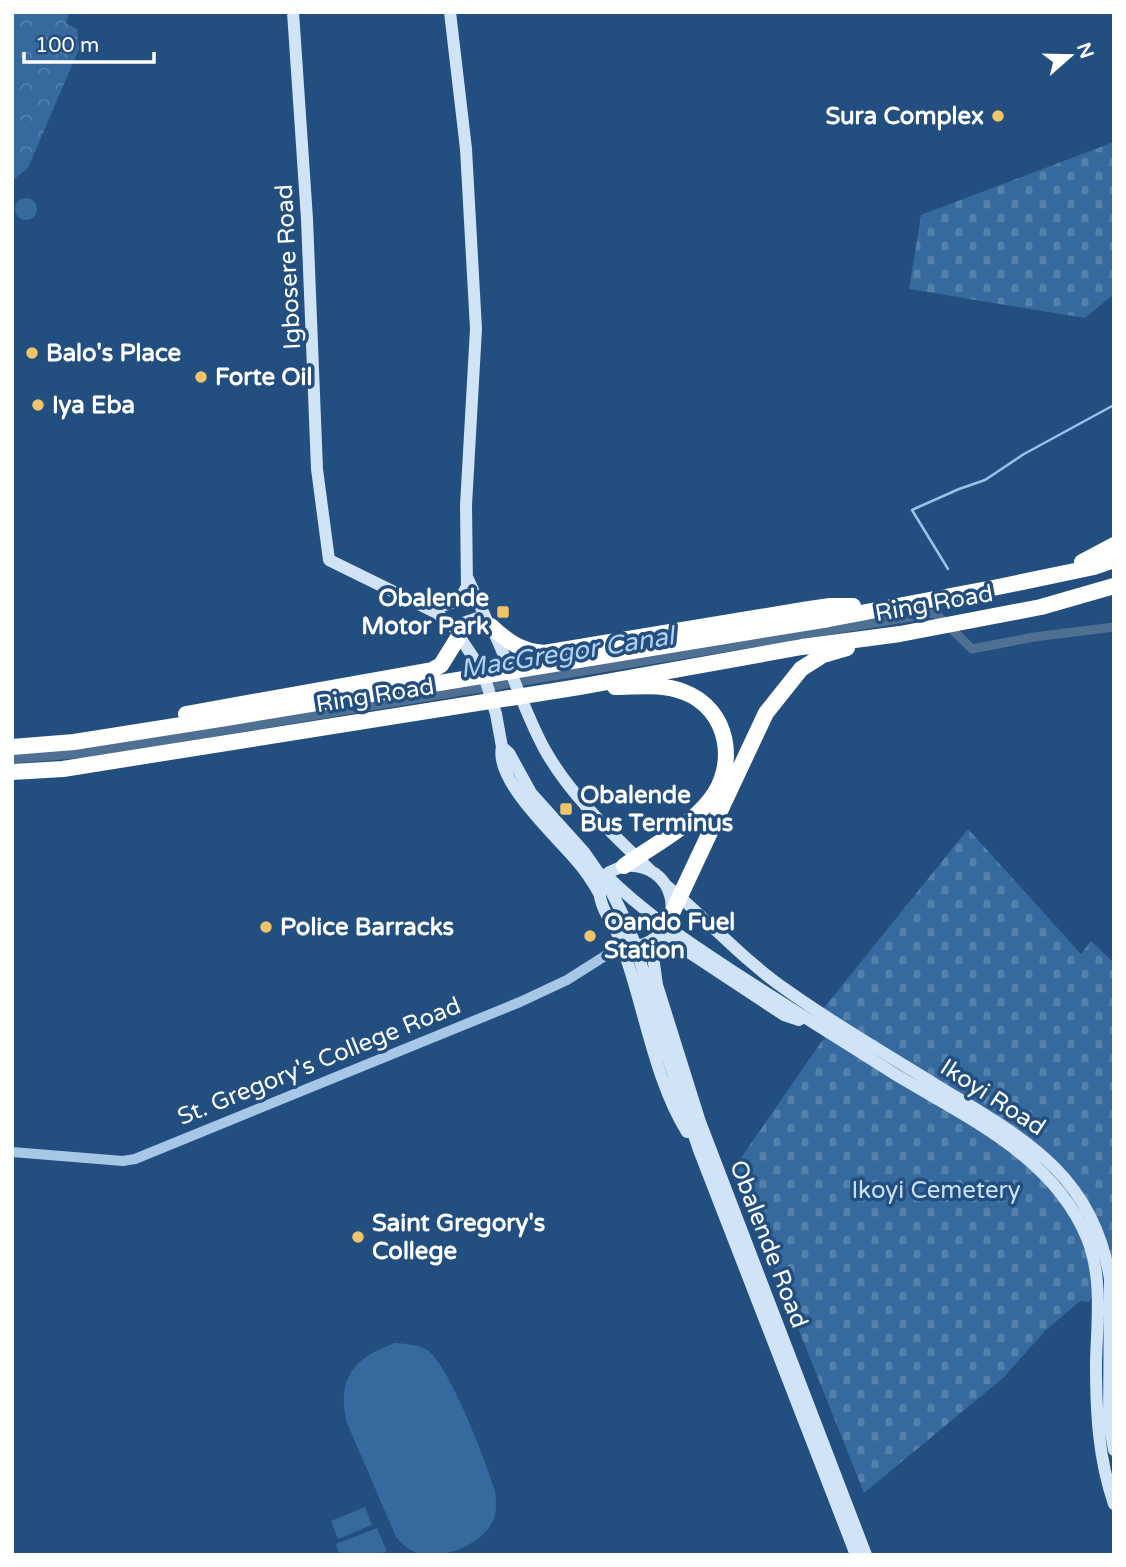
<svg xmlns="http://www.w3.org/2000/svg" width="1126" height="1567" font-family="'Varela Round',sans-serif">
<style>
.green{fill:#36699d}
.forest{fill:url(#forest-crowns)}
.cemetery{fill:url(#cemetery-stones)}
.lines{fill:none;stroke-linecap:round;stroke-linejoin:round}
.stream{stroke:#9bc2e8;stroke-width:2.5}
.canal{stroke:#4f7093;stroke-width:9}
.tertiary{stroke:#a7c7e7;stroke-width:10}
.secondary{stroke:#d1e3f6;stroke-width:12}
.motorway{stroke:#fff;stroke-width:16}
.poi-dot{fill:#f2c46a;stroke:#224f7f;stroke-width:2.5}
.labels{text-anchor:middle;stroke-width:7;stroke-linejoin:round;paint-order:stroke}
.poi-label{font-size:24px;font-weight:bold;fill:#fff;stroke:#224f7f;text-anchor:start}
.street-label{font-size:24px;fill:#fff;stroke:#224f7f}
.park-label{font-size:24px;fill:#cbe0f5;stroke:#224f7f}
.water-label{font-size:26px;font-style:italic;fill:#b3d1ee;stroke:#224f7f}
</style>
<defs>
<pattern id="forest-crowns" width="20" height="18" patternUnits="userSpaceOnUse" patternTransform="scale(1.75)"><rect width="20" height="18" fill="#36699d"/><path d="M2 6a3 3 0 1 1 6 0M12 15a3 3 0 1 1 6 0" fill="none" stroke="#5480ac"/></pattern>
<pattern id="cemetery-stones" width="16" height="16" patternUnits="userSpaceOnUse" patternTransform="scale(1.75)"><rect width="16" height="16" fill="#36699d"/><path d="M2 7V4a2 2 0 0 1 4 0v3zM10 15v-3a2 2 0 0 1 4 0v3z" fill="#5480ac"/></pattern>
</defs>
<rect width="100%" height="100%" fill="#224f7f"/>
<!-- green -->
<path class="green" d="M15 209a11 11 0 1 1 22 0a11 11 0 1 1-22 0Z
M395 1343C406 1344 417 1344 427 1350 449 1364 486 1462 495 1491 496 1500 497 1509 494 1518 486 1542 448 1558 424 1555 412 1553 404 1546 396 1537L347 1423C336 1379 354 1357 395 1343Z
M365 1507 372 1525 338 1539 331 1521Z
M377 1528 387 1551 378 1555H340L336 1544Z"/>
<!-- forest -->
<path class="forest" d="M12 12H70L66 23 77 29 79 49 28 168 12 181Z"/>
<!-- cemetery -->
<path class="cemetery" d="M1114 142V294L1085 318 909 289 921 215Z
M968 829 1081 954 1091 941 1114 963V1256L1089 1302 1080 1301 1046 1330 1003 1378 864 1493 734 1168 822 1041 840 1020 823 1009Z"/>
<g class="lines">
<!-- stream -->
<path class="stream" d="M948 569 912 510 959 489 985 480 1024 454 1114 405
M935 613 941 605"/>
<!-- canal -->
<path class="canal" d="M12 759 87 753 935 613 972 649 1034 637 1114 627"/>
<!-- tertiary -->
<path class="tertiary" d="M12 1152 123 1161 135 1159 520 1002 567 980 627 942"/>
<!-- secondary -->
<path class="secondary" d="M293 12 307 219 317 469 329 560 437 613 459 632
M468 579 488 623
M426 607C444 607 460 604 467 586L466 505 476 329 466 149 450 12
M502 747C494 780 555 835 575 859 585 870 593 882 600 895
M624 866C675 861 691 927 642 945 620 945 592 900 601 881 605 872 616 869 624 866Z
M652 872C613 834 572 798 545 750 523 710 511 667 491 626L478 618 463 623 459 636 483 672 496 714 502 747 509 753 531 793 584 852 611 891 624 917 636 946 665 1049 699 1150 856 1555
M606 875C645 914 690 943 737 974 788 1007 841 1040 893 1073 965 1117 1053 1155 1087 1238 1103 1278 1097 1321 1096 1363 1096 1412 1098 1457 1114 1504
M667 886C708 920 744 961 788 991 837 1026 890 1056 941 1088 1023 1138 1093 1174 1110 1279L1109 1422 1114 1450
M614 926C642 989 651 1075 687 1132
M659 936 687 951 784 1015 799 1020
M651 942 657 985 700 1122 866 1555"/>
<!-- motorway -->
<path class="motorway" d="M1082 562 1114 545
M491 626C508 642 521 651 544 653L803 610 830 606H853
M615 687C638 687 662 683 684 692 729 709 738 765 710 800 689 827 652 846 624 866
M186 714 432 670 441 665 459 636
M12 747 74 742 226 718 829 619 998 587 1094 567 1114 560
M12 772 63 769 579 687 802 647 900 634 1041 607 1114 586
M673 911 766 713 801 669 823 655 847 648"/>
</g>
<!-- markers -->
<g class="poi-dot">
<circle cx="998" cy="116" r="7"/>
<circle cx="32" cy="353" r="7"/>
<circle cx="201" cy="377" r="7"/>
<circle cx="38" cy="405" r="7"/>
<rect x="496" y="605" width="14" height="14" rx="3.5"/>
<rect x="559" y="802" width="14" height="14" rx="3.5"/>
<circle cx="266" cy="927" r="7"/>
<circle cx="590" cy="936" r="7"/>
<circle cx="358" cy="1237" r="7"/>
</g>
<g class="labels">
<!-- poi labels -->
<g class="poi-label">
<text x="984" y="124" text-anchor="end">Sura Complex</text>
<text x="46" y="361">Balo's Place</text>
<text x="215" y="385">Forte Oil</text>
<text x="52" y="413">Iya Eba</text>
<text x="489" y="606" text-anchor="end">Obalende<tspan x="489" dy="28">Motor Park</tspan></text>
<text x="580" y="803">Obalende<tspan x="580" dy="28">Bus Terminus</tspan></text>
<text x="604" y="930">Oando Fuel<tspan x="604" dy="28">Station</tspan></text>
<text x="280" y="935">Police Barracks</text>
<text x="372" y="1231">Saint Gregory's<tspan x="372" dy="28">College</tspan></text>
</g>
<!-- street labels -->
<g class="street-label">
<text transform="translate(288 267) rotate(-93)" y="8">Igbosere Road</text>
<text transform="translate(934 603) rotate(-10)" y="8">Ring Road</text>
<text transform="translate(375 695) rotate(-9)" y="8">Ring Road</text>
<text transform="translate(319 1061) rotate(-22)" y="8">St. Gregory's College Road</text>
<text transform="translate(993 1097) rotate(33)" y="8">Ikoyi Road</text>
<text transform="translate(769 1244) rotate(69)" y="8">Obalende Road</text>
</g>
<!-- park labels -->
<g class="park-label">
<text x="936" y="1198">Ikoyi Cemetery</text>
</g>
<!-- water labels -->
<g class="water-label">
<text transform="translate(567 652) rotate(-9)" y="9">MacGregor Canal</text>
</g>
</g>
<!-- border -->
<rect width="1126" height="1567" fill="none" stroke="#ffffff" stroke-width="28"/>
<!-- north arrow -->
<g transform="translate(1070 56) rotate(70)" stroke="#224f7f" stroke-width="5" paint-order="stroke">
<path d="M0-5L12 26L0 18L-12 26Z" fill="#ffffff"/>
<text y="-10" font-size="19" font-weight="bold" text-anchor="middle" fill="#ffffff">N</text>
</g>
<!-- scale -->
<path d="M24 52v10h130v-10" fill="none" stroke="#ffffff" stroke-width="3.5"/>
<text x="35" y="52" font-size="21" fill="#ffffff" stroke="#224f7f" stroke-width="5" paint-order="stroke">100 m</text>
</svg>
